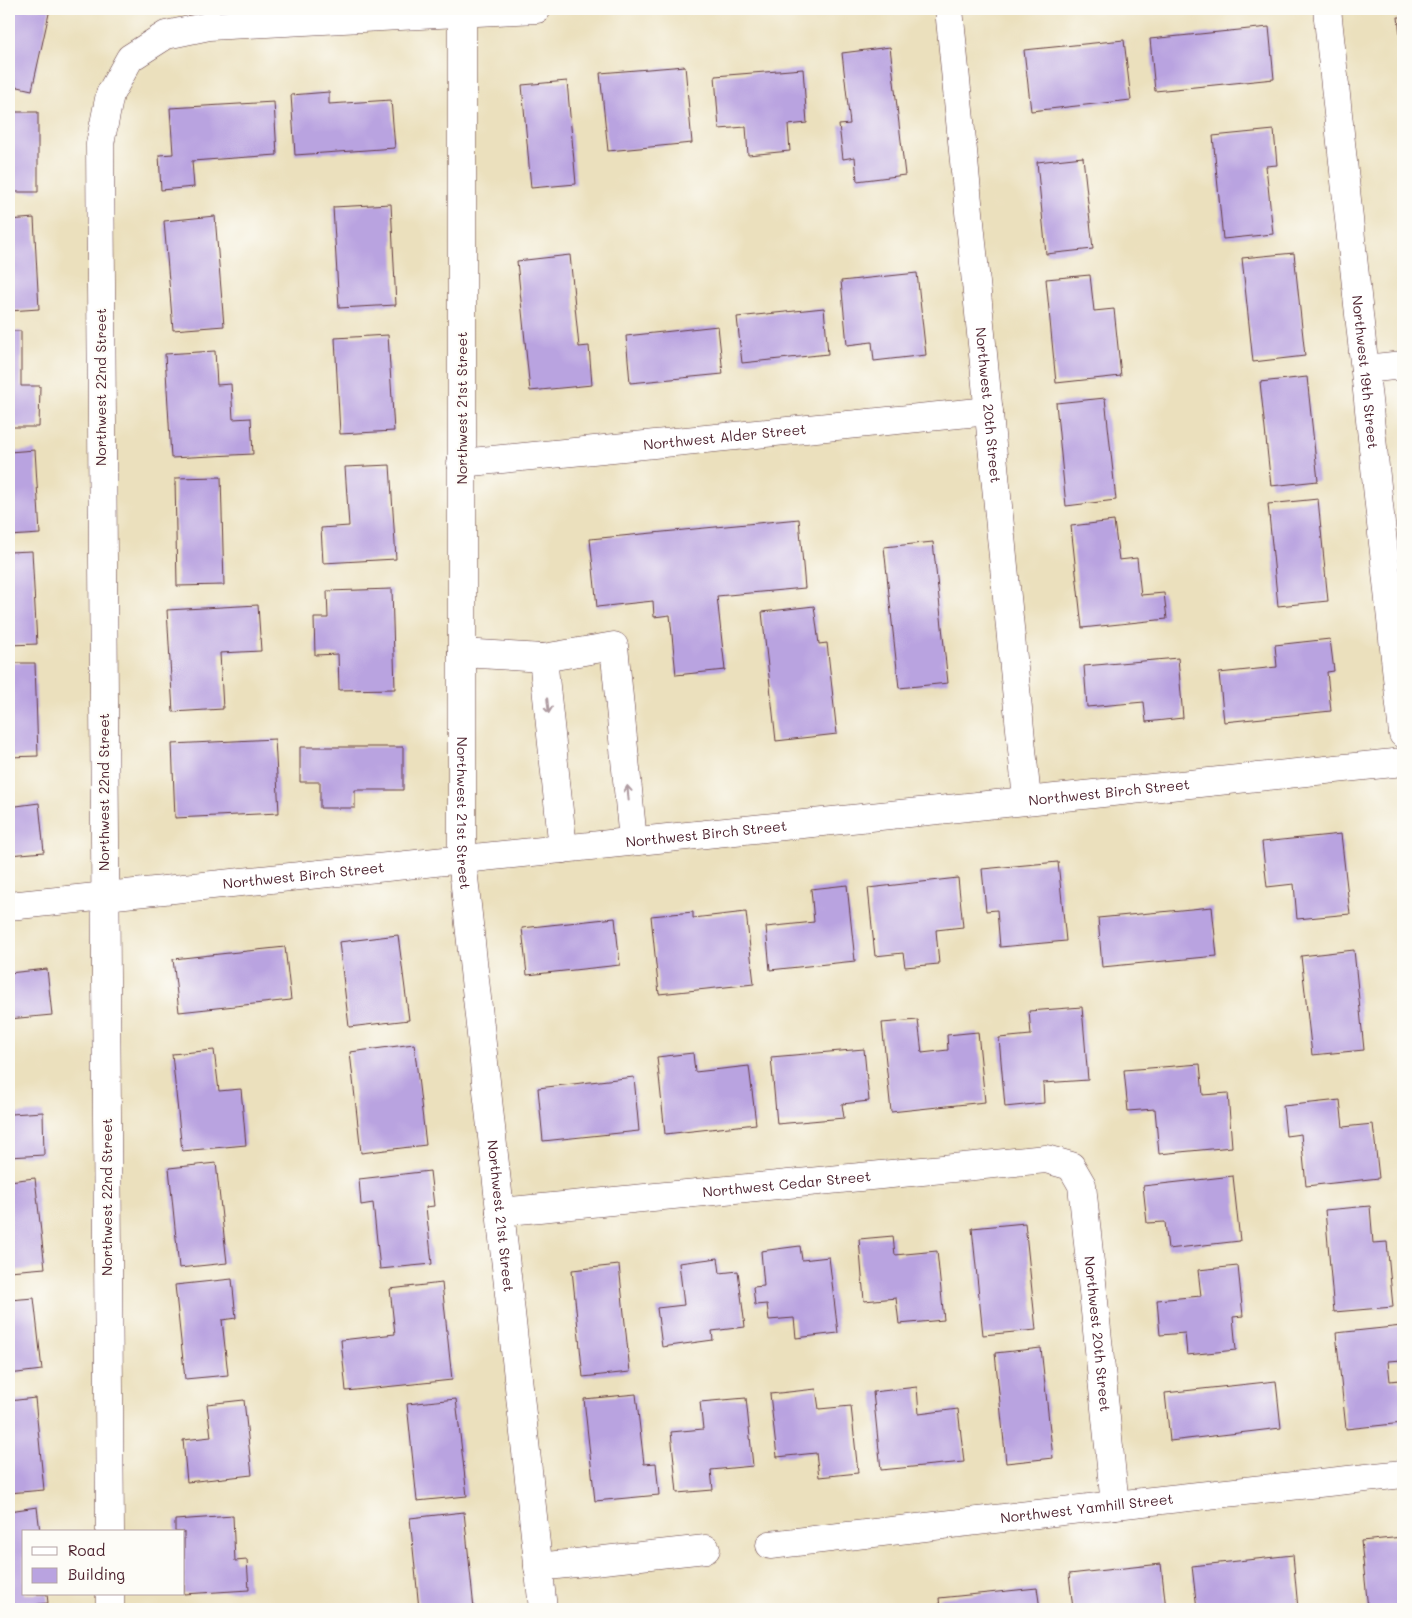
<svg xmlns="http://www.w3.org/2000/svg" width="1412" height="1618" font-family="Mali,sans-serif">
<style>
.building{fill:#b9a3e0}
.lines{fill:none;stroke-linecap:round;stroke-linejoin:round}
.minor-casing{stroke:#623c41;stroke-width:29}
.minor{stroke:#fff;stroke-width:28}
.oneway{stroke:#ae9aa0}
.labels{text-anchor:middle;stroke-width:4.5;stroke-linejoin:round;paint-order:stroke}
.street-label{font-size:14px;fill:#4a1f2b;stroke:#fdfcf7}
</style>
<rect width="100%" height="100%" fill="#fdfcf7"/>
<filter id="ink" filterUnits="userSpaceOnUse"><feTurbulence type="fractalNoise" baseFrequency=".02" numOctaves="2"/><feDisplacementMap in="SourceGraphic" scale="10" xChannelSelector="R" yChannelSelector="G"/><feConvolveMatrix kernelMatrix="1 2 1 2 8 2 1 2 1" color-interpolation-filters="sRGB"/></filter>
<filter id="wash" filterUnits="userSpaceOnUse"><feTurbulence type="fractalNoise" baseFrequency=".0096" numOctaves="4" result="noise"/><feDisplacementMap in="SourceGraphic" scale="20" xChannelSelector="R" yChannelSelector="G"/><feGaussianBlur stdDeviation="1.12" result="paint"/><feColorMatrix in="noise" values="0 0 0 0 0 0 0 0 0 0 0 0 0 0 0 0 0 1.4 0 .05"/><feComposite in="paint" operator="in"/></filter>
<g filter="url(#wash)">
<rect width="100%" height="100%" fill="#ebe0bd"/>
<g id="blocks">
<!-- building -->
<path class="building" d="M9 9H50L32 90 9 85Z
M1398 17H1403V53H1402Z
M1269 27 1274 79 1155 91 1150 39Z
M1124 40 1131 100 1031 111 1024 50Z
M890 47 905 175 857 181 855 157 843 159 839 125 850 124 842 53Z
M685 66 692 143 608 151 600 73Z
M803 69 807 123 788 125 790 151 748 155 746 127 719 129 715 76Z
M567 81 576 184 531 188 522 85Z
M329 92V104L391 100 395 148 295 155 291 95Z
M274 102 277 155 192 161 194 187 161 190 159 155 173 154 170 108Z
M9 112H38V192H9Z
M1274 130 1277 165 1266 166 1273 234 1223 239 1213 136Z
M1083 157 1093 249 1046 254 1037 162Z
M391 204 396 305 339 308 333 207Z
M215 216 224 326 173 330 164 221Z
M34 218 39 309 9 311V220Z
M1294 253 1305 356 1253 362 1242 258Z
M570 255 579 347 589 346 592 385 530 391 517 261Z
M917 273 926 355 874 361 872 342 847 345 841 281Z
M1090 275 1094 311 1114 309 1121 376 1056 383 1046 279Z
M824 308 828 354 742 363 737 317Z
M718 326 723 374 630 383 626 336Z
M9 331H21V386H40L39 427H9Z
M388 335 394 431 340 434 335 338Z
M215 351 217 385 231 384 233 419 251 418 253 454 171 458 165 354Z
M1307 377 1318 481 1271 486 1260 382Z
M1105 398 1116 500 1066 506 1056 403Z
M35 450 40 534 9 536V452Z
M390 465 396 559 323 563 321 528 349 526 345 467Z
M221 477 224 585 177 586 175 478Z
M1318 499 1328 601 1278 606 1268 504Z
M799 519 805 588 717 596 725 670 676 675 670 615 654 617 653 601 597 607 590 539Z
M1114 521 1119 560 1137 558 1141 595 1164 593 1167 619 1082 628 1071 526Z
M933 542 948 683 899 688 884 547Z
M32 551 37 644 9 645V552Z
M392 589 395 689 339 690 338 654 315 655 314 618H328L327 591Z
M258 605 261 651 220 653 223 709 173 712 167 610Z
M814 606 819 644 827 643 837 734 776 741 762 612Z
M1330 639 1334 671 1327 672 1331 711 1224 722 1219 673 1277 667 1275 645Z
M1178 658 1183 718 1146 722 1144 702 1087 707 1084 666Z
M9 663H35L38 756 9 757Z
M275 739 279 813 175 818 172 744Z
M300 747H403V790H355V808H320V782H300Z
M39 803 44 852 9 855V807Z
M1341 834 1350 914 1297 919 1294 884 1267 887 1262 842Z
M1058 862 1066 941 1000 947 997 910 986 911 982 869Z
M958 878 963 927 936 930 939 964 905 967 903 953 875 956 868 888Z
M847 885 855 961 770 970 766 927 814 922 811 889Z
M1212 907 1217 956 1102 967 1098 918Z
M693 912V918L746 912 754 984 659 994 651 916Z
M615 918 620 965 527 975 522 928Z
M398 935 409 1020 349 1027 339 942Z
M285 947 291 1000 179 1012 173 959Z
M1354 950 1364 1050 1312 1055 1301 956Z
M47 969 52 1015 9 1019V973Z
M1082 1007 1088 1080 1043 1083 1044 1103 1005 1107 999 1038 1031 1035 1029 1011Z
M918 1020 922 1053 948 1050 947 1035 978 1032 985 1102 891 1112 882 1023Z
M414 1044 426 1145 361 1153 350 1052Z
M864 1049 869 1101 842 1104 844 1118 777 1124 771 1057Z
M214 1050 219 1091 241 1089 246 1145 182 1151 172 1054Z
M693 1053 695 1072 749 1066 756 1124 665 1134 657 1057Z
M1200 1064 1203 1095 1228 1093 1232 1147 1159 1154 1155 1109 1128 1111 1124 1070Z
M634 1077 639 1131 543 1141 538 1088Z
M1340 1100 1343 1127 1373 1124 1379 1178 1306 1186 1301 1134 1286 1136 1283 1106Z
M9 1104H10L11 1114 43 1112 44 1155 9 1157Z
M216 1163 227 1263 179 1268 169 1168Z
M430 1171 434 1206 426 1207 432 1264 380 1269 373 1203 361 1205 359 1179Z
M1233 1176 1240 1241 1168 1249 1165 1222 1147 1223 1143 1186Z
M35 1178 45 1268 9 1271V1181Z
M1370 1206 1373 1243 1387 1242 1393 1307 1334 1312 1325 1210Z
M1025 1223 1036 1330 983 1335 972 1228Z
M893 1236 895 1255 937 1251 944 1320 899 1324 896 1298 864 1301 859 1239Z
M800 1246 802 1260 829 1257 838 1333 796 1338 794 1318 769 1320 767 1304 755 1305 753 1287 764 1286 761 1251Z
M718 1258 720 1273 738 1271 745 1327 712 1331 713 1340 662 1347 657 1308 684 1305 679 1263Z
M619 1265 630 1372 583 1377 572 1270Z
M1238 1266 1243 1316 1233 1317 1236 1350 1187 1355 1185 1333 1160 1335 1157 1300 1201 1296 1198 1270Z
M232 1279 236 1318 222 1320 228 1375 185 1379 175 1285Z
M442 1283 452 1380 346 1391 341 1340 395 1334 390 1289Z
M34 1298 42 1370 9 1374V1300Z
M1402 1326 1403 1360 1388 1361 1390 1381 1400 1380 1403 1423 1346 1429 1336 1333Z
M1041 1348 1053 1458 1006 1463 995 1353Z
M1276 1381 1281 1428 1170 1441 1165 1393Z
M917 1387 919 1414 958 1409 964 1462 881 1470 873 1392Z
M816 1389 819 1409 851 1406 858 1473 819 1477 816 1453 777 1457 770 1394Z
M636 1394 644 1464 656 1463 659 1495 595 1501 584 1399Z
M35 1398 44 1490 9 1493V1401Z
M746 1398 753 1466 711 1470 713 1490 677 1493 671 1432 703 1429 700 1402Z
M456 1399 467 1496 417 1501 407 1404Z
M244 1400 252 1475 187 1482 183 1440 211 1437 207 1404Z
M37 1507 40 1532H24V1594H47L48 1603 9 1608V1511Z
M464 1512 474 1609H419L410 1518Z
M233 1516 235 1561 247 1560 249 1590 184 1594V1532H175V1520Z
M1403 1537V1609H1368L1361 1541Z
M1293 1555 1298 1609H1197L1192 1566Z
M1161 1564 1166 1609H1073L1069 1574Z
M1037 1588 1040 1609H940L939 1598Z"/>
</g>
</g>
<g filter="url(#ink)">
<use href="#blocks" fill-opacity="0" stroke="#623c41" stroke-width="1"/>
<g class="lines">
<!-- minor casing -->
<g class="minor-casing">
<g id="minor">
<path id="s1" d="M462 9V859L543 1609"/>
<path id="s2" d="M949 9 1027 800"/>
<path id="s3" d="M1327 9 1403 734"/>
<path d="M1365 369 1403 365"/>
<path id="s4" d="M461 463 989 411"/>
<path d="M462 653 543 658 614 646 633 841"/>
<path d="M543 658 563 849"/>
<path id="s5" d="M9 906 1403 762"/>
<path id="s6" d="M500 1212 1046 1159 1071 1166 1082 1185 1115 1505"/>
<path d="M110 1532 100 144 110 94 130 58 166 35 209 26 537 9"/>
<path id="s7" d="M770 1545 1115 1505 1403 1474"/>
<path d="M538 1567 706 1549"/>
<path d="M110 1594V1609"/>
</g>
</g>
<!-- minor -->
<use href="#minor" class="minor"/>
</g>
<!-- one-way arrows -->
<defs><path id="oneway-shaft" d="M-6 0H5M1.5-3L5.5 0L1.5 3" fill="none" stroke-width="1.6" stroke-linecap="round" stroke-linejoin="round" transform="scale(1.25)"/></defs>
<g class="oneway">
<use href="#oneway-shaft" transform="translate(548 706) rotate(84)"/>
<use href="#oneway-shaft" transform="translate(628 793) rotate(-95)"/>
</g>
</g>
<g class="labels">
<!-- street labels -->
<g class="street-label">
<text dy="5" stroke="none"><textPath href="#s3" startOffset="365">Northwest 19th Street</textPath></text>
<text transform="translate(101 387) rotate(-90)" y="5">Northwest 22nd Street</text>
<text dy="5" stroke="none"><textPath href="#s2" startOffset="398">Northwest 20th Street</textPath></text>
<text transform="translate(462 408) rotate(-90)" y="5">Northwest 21st Street</text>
<text dy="5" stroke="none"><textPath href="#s4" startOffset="265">Northwest Alder Street</textPath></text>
<text transform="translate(104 792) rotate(-90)" y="5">Northwest 22nd Street</text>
<text dy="5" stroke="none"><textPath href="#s5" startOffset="1106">Northwest Birch Street</textPath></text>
<text dy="5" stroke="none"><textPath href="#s1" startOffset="804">Northwest 21st Street</textPath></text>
<text dy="5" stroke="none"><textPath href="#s5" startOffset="701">Northwest Birch Street</textPath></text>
<text dy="5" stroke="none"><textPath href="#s5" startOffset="296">Northwest Birch Street</textPath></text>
<text dy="5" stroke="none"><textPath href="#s6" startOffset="288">Northwest Cedar Street</textPath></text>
<text transform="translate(107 1197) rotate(-90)" y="5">Northwest 22nd Street</text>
<text dy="5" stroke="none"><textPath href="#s1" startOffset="1209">Northwest 21st Street</textPath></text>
<text dy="5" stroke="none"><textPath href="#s6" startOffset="746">Northwest 20th Street</textPath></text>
<text dy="5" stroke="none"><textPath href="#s7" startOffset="319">Northwest Yamhill Street</textPath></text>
</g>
</g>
<!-- margin -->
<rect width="1412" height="1618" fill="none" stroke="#fdfcf7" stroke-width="30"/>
<!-- legend -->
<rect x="22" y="1530" width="162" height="65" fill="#fdfcf7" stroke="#b5a4a5"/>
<rect x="32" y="1547" width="25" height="8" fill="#ffffff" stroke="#b5a4a5"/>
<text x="68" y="1556" font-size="15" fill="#4a1f2b">Road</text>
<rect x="32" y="1568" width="25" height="15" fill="#b9a3e0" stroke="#b5a4a5"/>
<text x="68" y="1580" font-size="15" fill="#4a1f2b">Building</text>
</svg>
